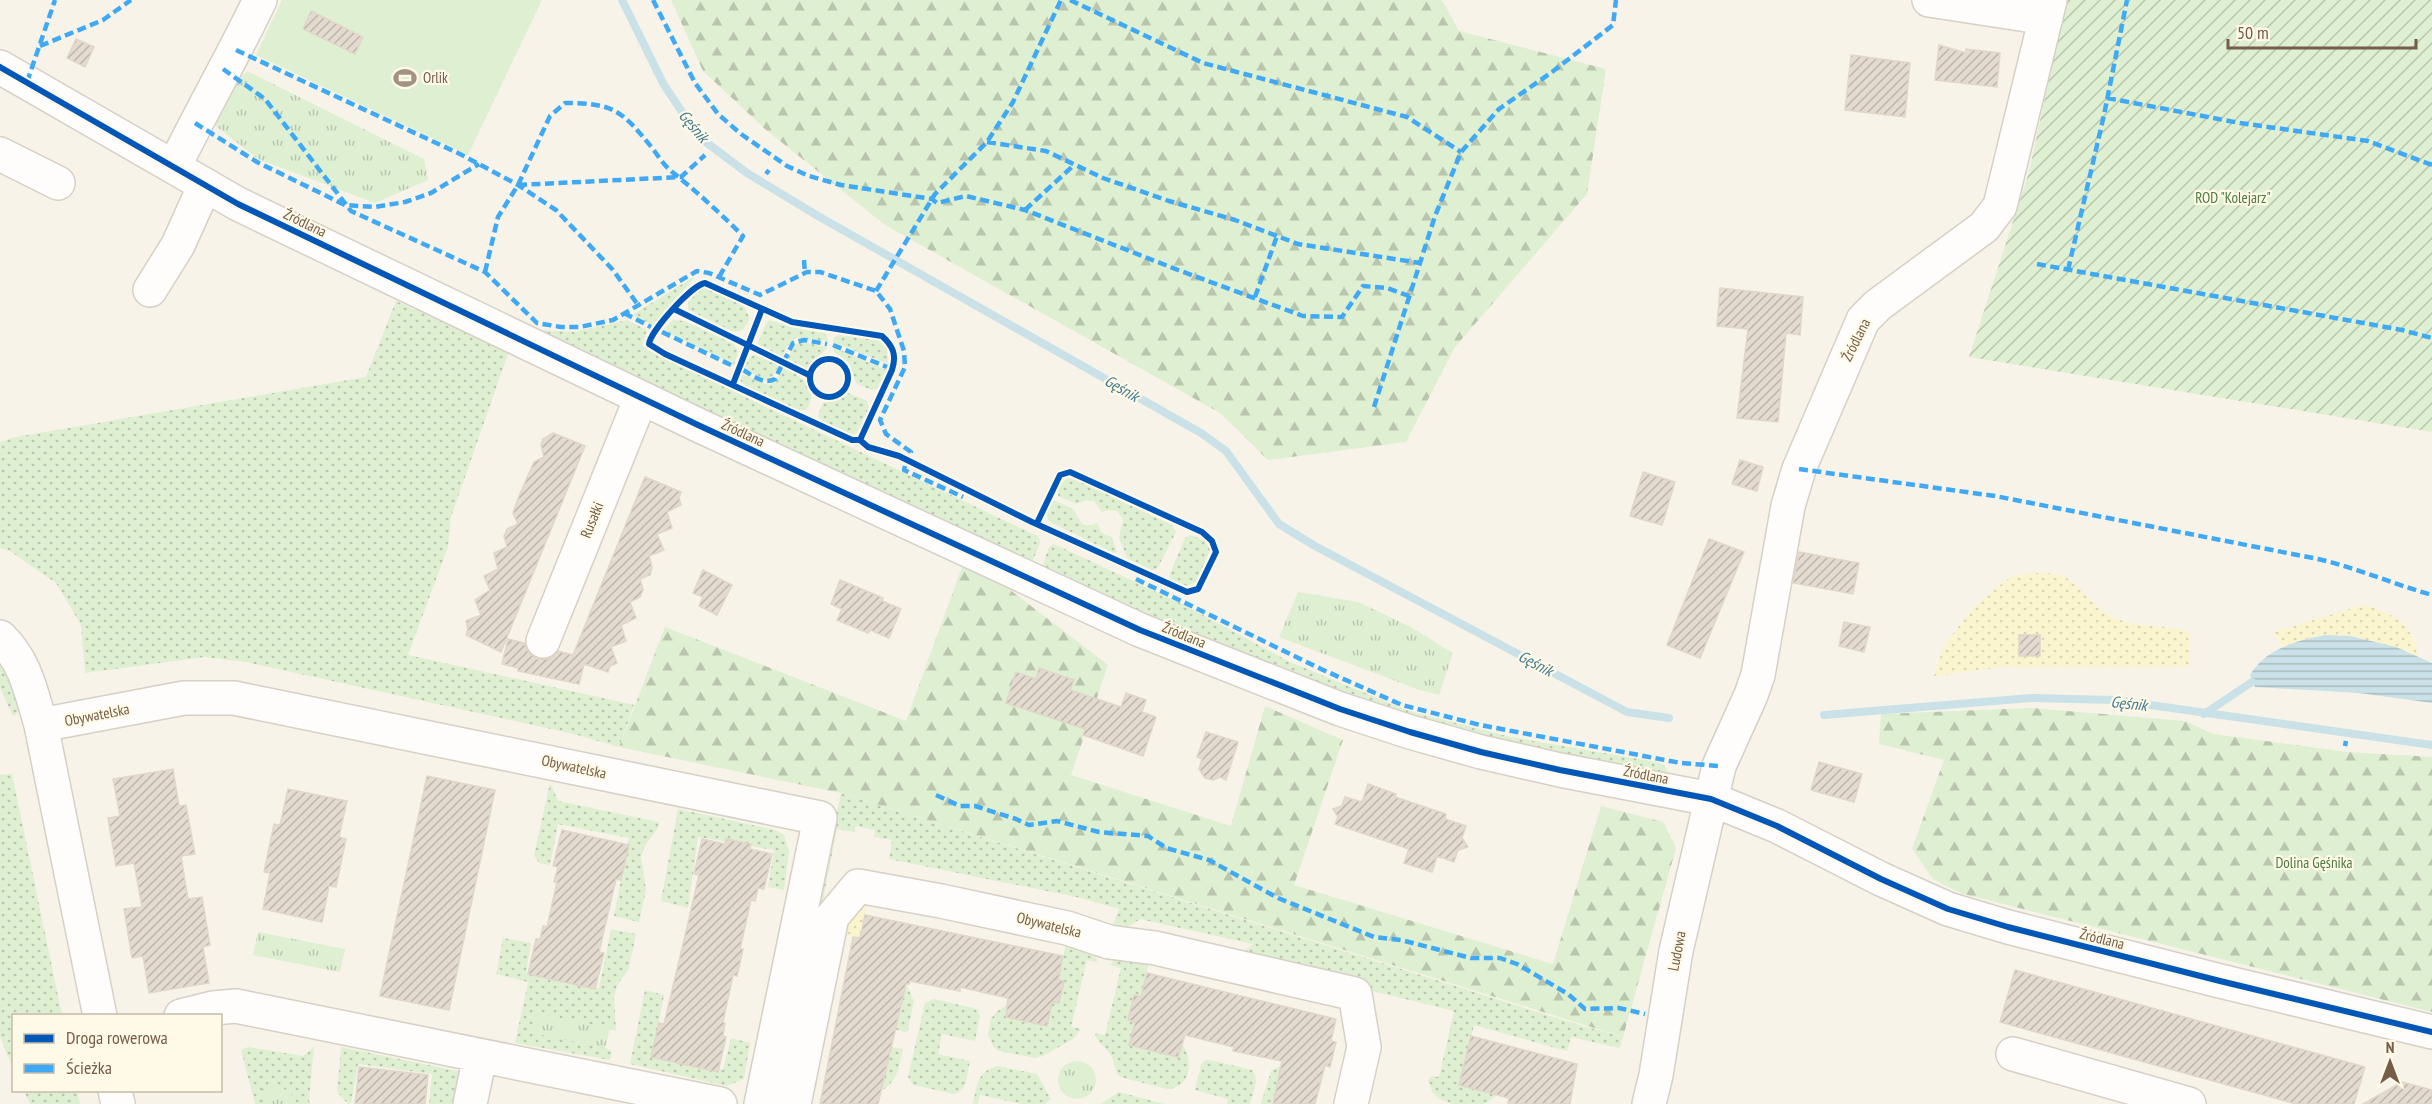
<svg xmlns="http://www.w3.org/2000/svg" width="2432" height="1104" font-family="'PT Sans Narrow',sans-serif">
<style>
.grass{fill:url(#grass-dots)}
.forest{fill:url(#forest-firs)}
.sand{fill:url(#sand-dots)}
.park{fill:url(#park-tufts)}
.garden{fill:url(#garden-furrows)}
.pitch{fill:#dfefd2}
.water{fill:url(#water-rules)}
.lines{fill:none;stroke-linecap:round;stroke-linejoin:round}
.stream{stroke:#cae2e7;stroke-width:8}
.building{fill:url(#building-hatch);stroke:#e0d6ca;stroke-width:1.5}
.minor-casing{stroke:#d6d0c6;stroke-width:36}
.minor{stroke:#fefdfc;stroke-width:33}
.quiet{stroke:#3fa9f5;stroke-width:4.5;stroke-dasharray:9 4.5;stroke-linecap:butt}
.cycleway-casing{stroke:#fff9e8;stroke-width:10}
.cycleway{stroke:#0057b8;stroke-width:6}
.labels{text-anchor:middle;stroke-width:4.5;stroke-linejoin:round;paint-order:stroke}
.poi-label{font-size:15px;fill:#755d47;stroke:#fff9e8;text-anchor:start}
.park-label{font-size:15px;fill:#4a7b3f;stroke:#fff9e8}
.street-label{font-size:15px;fill:#755d47;stroke:#fff9e8}
.water-label{font-size:16px;font-style:italic;fill:#437a91;stroke:#fff9e8}
</style>
<defs>
<pattern id="grass-dots" width="8" height="8" patternUnits="userSpaceOnUse" patternTransform="scale(1.5)"><rect width="8" height="8" fill="#dfefd2"/><path d="M2 2h.1M6 6h.1" fill="none" stroke="#b9c5ac" stroke-width="1.8" stroke-linecap="round"/></pattern>
<pattern id="forest-firs" width="22" height="20" patternUnits="userSpaceOnUse" patternTransform="scale(1.5)"><rect width="22" height="20" fill="#dfefd2"/><path d="M5 1l3.5 6h-7zM16 11l3.5 6h-7z" fill="#b9c5ac"/></pattern>
<pattern id="sand-dots" width="8" height="8" patternUnits="userSpaceOnUse" patternTransform="scale(1.5)"><rect width="8" height="8" fill="#fbf5cf"/><path d="M2 2h.1M6 6h.1" fill="none" stroke="#dbd4b3" stroke-width="1.8" stroke-linecap="round"/></pattern>
<pattern id="park-tufts" width="24" height="20" patternUnits="userSpaceOnUse" patternTransform="scale(1.5)"><rect width="24" height="20" fill="#dfefd2"/><path d="M3 7l-1-3M5 7V3M7 7l1-3M15 17l-1-3M17 17v-4M19 17l1-3" fill="none" stroke="#b9c5ac"/></pattern>
<pattern id="garden-furrows" width="10" height="10" patternUnits="userSpaceOnUse" patternTransform="scale(1.5)"><rect width="10" height="10" fill="#dfefd2"/><path d="M-1 1l2-2M0 10L10 0M9 11l2-2" fill="none" stroke="#b9c5ac"/></pattern>
<pattern id="water-rules" width="6" height="5" patternUnits="userSpaceOnUse" patternTransform="scale(1.5)"><rect width="6" height="5" fill="#cae2e7"/><path d="M0 2.5h6" fill="none" stroke="#a9babd"/></pattern>
<pattern id="building-hatch" width="6" height="6" patternUnits="userSpaceOnUse" patternTransform="scale(1.5)"><rect width="6" height="6" fill="#e3dbcf"/><path d="M-1 1l2-2M0 6l6-6M5 7l2-2" fill="none" stroke="#bdb5aa"/></pattern>
</defs>
<rect width="100%" height="100%" fill="#f7f3e8"/>
<!-- grass -->
<path class="grass" d="M695 277 653 325 632 315 692 278Z
M706 288 744 306 750 319 743 330 734 332 688 310V303L701 288Z
M396 301 509 351 451 517 448 547 408 655 634 705 619 747 574 734 246 662 205 657 85 673 81 625 56 583 10 551 0 548V442L16 437 366 377Z
M627 320 647 330 642 345 649 351 1039 537 1040 543 1030 567 537 333 541 330 574 332Z
M673 320 684 321 734 344 738 352 734 365 663 330Z
M770 320 794 328 823 333 827 335 828 341 795 338 787 346 781 360 758 350 757 346 766 323Z
M839 335 879 340 887 349 888 364 833 342 834 337Z
M799 343 802 342 827 347C825 353 812 360 805 370H802L786 362 794 345Z
M833 347 886 370 877 389 871 390 856 383 849 363 834 352Z
M754 355 779 365 771 379 765 380 744 369 749 358Z
M783 367C800 375 822 390 806 410H798L744 385 740 380 742 374 769 385 777 380Z
M848 393 866 400 869 407 858 431 853 435 821 420 818 416 823 403 838 399Z
M1067 478 1077 480 1172 525 1176 532 1157 569 1152 570 1127 558 1119 538 1123 520 1117 511 1108 510 1102 512 1094 501 1088 500 1076 504 1058 496V487Z
M1056 501 1073 509 1082 524 1089 526 1097 523 1102 533 1112 537 1117 552 1114 553 1050 522C1045 516 1047 508 1052 502Z
M1190 535 1204 540 1210 550 1196 582 1187 586 1171 579 1169 576 1185 538Z
M1054 544 1186 606 1290 662 1409 711 1511 737 1656 762 1664 765 1668 772 1664 775 1562 760 1344 699 1133 611 1042 567 1049 547Z
M0 657 21 704 18 712 13 716 0 688Z
M12 774 62 1015 14 1016 13 1068 0 1037V775Z
M550 783 558 801 659 822 658 828 646 844 641 856 646 890 639 922 614 916 629 838 558 824 550 865 539 863 534 855Z
M841 793 1576 1024 1623 1037 1620 1048 1571 1037 1567 1051 1474 1025 1459 1085 1497 1095 1484 1104H1452L1439 1099 1433 1093 1428 1081 1431 1076 1439 1077 1454 1011 1235 957 1253 944 1140 919 1121 932 1111 930 1119 909 1081 898 889 859 892 840 874 837 875 830 856 826 854 832 837 829 823 900 824 906 783 1104H778Z
M678 809 775 830 784 835 789 852 784 890 768 887 774 850 698 837 688 908 661 901Z
M611 929 636 934 629 968 617 986 614 996 616 1031 609 1029 605 1048 612 1051 610 1060 515 1043 528 982 496 974 503 938 531 943 526 973 599 988Z
M1067 939 1095 952 1097 962 1087 960 1071 1027 1081 1029 1073 1039 1043 1056 1035 1058 999 1051 993 1046 988 1034 991 1019 996 1012 1009 1004 1006 1017 1052 1002 1060 1003 1064 981 1058 980Z
M1150 957 1141 997 1134 996 1128 1019 1135 1022 1129 1045 1178 1057 1181 1042C1194 1059 1192 1088 1167 1089L1120 1077C1114 1071 1115 1061 1110 1054 1105 1046 1097 1043 1095 1033L1105 1035 1121 968 1111 965 1114 959Z
M906 984 914 1001 908 1030 905 1032 896 1030Z
M645 990 664 995 652 1057 723 1070 731 1038 750 1043 744 1079 727 1086 630 1064Z
M933 999 974 1008 978 1011 980 1016 975 1041 942 1034 938 1054 970 1061C967 1073 968 1091 954 1094L913 1085 908 1077 925 1003Z
M248 1047 303 1056 314 1047 309 1101 311 1104H255L241 1050Z
M341 1047 467 1073 461 1104H429L432 1074 358 1064 352 1099 350 1104H348L337 1092Z
M891 1047 903 1049C899 1066 898 1082 881 1091Z
M1210 1060 1252 1070C1260 1079 1253 1093 1250 1104H1227L1228 1099 1195 1090 1201 1065 1204 1061Z
M1282 1065 1273 1104H1261L1271 1071Z
M998 1066 1037 1074 1051 1099 1045 1104H1021L980 1095 978 1104H973C977 1085 977 1071 998 1066Z
M24 1091H77L80 1104H30Z
M1119 1092 1164 1104H1165H1100Z"/>
<!-- forest -->
<path class="forest" d="M671 0H1442L1459 31 1606 69 1587 194 1455 347 1406 442 1268 460 1220 413 885 225 765 129 703 71Z
M966 556 1108 665 1071 775 1231 826 1265 706 1343 740 1294 885 1553 964 1601 806 1663 822 1676 848 1623 1037 841 793 619 747 665 627 906 721Z
M2031 708 2185 721 2213 734 2348 752 2432 757V1012L1960 893 1933 879 1912 849 1944 760 1879 744 1881 714Z"/>
<!-- sand -->
<path class="sand" d="M2032 573C2043 573 2056 572 2065 577 2085 590 2096 613 2120 620 2142 628 2167 624 2189 632V667H2002L1934 676 1944 645 1974 607 2010 577Z
M2363 605C2394 613 2414 624 2418 658 2375 638 2328 626 2283 647L2274 632Z
M868 898 860 938 841 934 840 929Z"/>
<!-- park -->
<path class="park" d="M247 71 424 159 428 180 375 203 258 159 206 118 225 93Z
M1298 592 1358 602 1411 627 1453 653 1439 695 1417 689 1279 637Z
M258 932 345 949 340 972 253 955Z
M536 1013 610 1028 605 1048 532 1033Z
M1058 1080a19 19 0 1 1 38 0a19 19 0 1 1-38 0Z
M269 1087 290 1090 295 1104H267L262 1089Z"/>
<!-- garden -->
<path class="garden" d="M2066 0H2432V432L1969 357 2029 172Z"/>
<!-- pitch -->
<path class="pitch" d="M282 0H542L468 155 256 55Z"/>
<!-- water -->
<path class="water" d="M2325 635 2350 636 2396 647 2432 663V703L2359 693 2255 687 2250 675C2265 649 2298 640 2325 635Z"/>
<g class="lines">
<!-- stream -->
<path class="stream" d="M622 0 664 85 699 137 747 173 818 216 1201 433 1226 451 1279 524 1315 546 1627 712 1669 718
M2204 714 2252 682
M1824 715 2031 698 2115 700 2432 745"/>
</g>
<!-- building -->
<path class="building" d="M311 11 363 37 355 54 303 29Z
M76 39 94 47 85 67 67 58Z
M1939 45 1966 53V49L2000 53 1997 87 1935 80Z
M1851 55 1910 63 1905 117 1845 110Z
M1720 288 1803 297 1800 335 1786 333 1778 422 1737 418 1748 329 1717 326Z
M553 433 585 446 501 652 466 635 468 629 466 621 481 615 475 600 490 590 484 576 498 569 494 553 507 547 504 536 507 529 518 524 513 513 519 496 534 462 544 457 541 445 543 439Z
M1740 460 1763 467 1757 491 1732 484Z
M1643 472 1675 482 1662 525 1630 516Z
M645 477 681 492 679 498 681 505 667 512 672 528 657 534 664 550 649 556 652 567 650 575 640 579 643 590 640 597 630 602 636 618 621 625 626 641 611 647 617 663 610 666 608 672 584 664 579 684 518 671V668L502 664 508 639 524 643 529 653 537 659H546L554 656 558 651 573 655Z
M1709 539 1744 552 1700 658 1667 645Z
M1799 552 1859 563 1853 594 1793 583Z
M703 570 732 585 717 615 699 606 703 597 693 593Z
M840 580 883 598 882 601 901 609 889 638 870 630 868 633 837 620 842 609 831 604Z
M1844 622 1870 627 1864 652 1839 646Z
M2019 635H2040V656H2019Z
M1039 668 1074 680 1070 690 1121 707 1126 693 1146 700 1142 712 1156 717 1143 756 1083 735 1085 729 1006 703 1016 672 1036 679Z
M1206 732 1238 742 1226 780 1220 777 1213 780 1205 778 1199 769 1202 759 1197 757Z
M1819 762 1862 774 1854 802 1811 790Z
M173 769 179 806 186 805 195 854 181 856 188 899 202 897 210 945 203 947 209 983 149 993 143 956 132 958 124 909 142 907 134 863 116 866 108 818 120 816 113 779Z
M427 776 495 790 449 1010 380 996Z
M1368 784 1396 794 1395 797 1446 814 1445 819 1466 826 1462 838 1468 847 1458 850 1454 862 1437 856 1432 872 1404 863 1409 849 1335 824 1338 817 1333 809 1342 806 1345 797 1362 802Z
M288 789 347 801 339 837 346 839 336 887 329 886 322 922 263 909 270 873 264 872 274 824 280 825Z
M562 830 629 845 621 880 616 879 599 952 604 953 595 989 528 974 536 939H540L543 926 547 927 557 882H554L558 867 553 866Z
M702 839 725 844 726 839 751 844 750 849 772 854 764 889 758 888 755 901 751 900 740 949H743L737 976 733 975 723 1022 725 1023 723 1036 726 1037 718 1072 651 1057 659 1023 664 1024 688 923 699 875 694 874Z
M865 915 1063 956 1058 980 1064 981 1059 1003 1052 1002 1047 1026 1006 1017 1008 998 960 987V991L910 981 909 984H906L878 1104H820L853 937 860 938Z
M2015 970 2365 1067 2354 1104H2296L2000 1022Z
M1147 973 1336 1019 1331 1041 1336 1042 1330 1067 1325 1065 1315 1104H1273L1282 1061 1233 1051 1234 1047 1185 1035 1178 1057 1129 1045 1135 1022 1128 1020 1134 995 1141 997Z
M1471 1036 1577 1064 1570 1104H1508L1509 1098 1459 1085Z
M359 1067 428 1075 425 1104H355Z
M2402 1082 2432 1090V1104H2363Z"/>
<g class="lines">
<!-- minor casing -->
<g class="minor-casing">
<path id="minor" d="M1929 0 2046 18
M0 67 238 204 698 425 1140 630 1340 709 1410 732 1481 752 1560 770 1711 799 1777 826 1881 879 1948 909 2008 927 2220 981 2432 1032
M0 154 58 183
M174 167C202 110 233 56 260 0
M150 290 178 245 205 185
M0 637C26 662 31 692 41 725
M543 641 641 398
M100 1016 41 725 184 698H234L820 818 761 1104
M181 1016 213 1008 236 1006 720 1104
M2013 1054 2189 1104
M115 1090 118 1104
M470 1104 480 1056
M794 1104 832 917 858 886 941 901 1067 928 1109 942 1155 948 1355 994 1364 1047 1351 1104
M1649 1104 1656 1075 1676 951 1719 766 1751 695 1758 675 1788 506 1799 469 1863 320 1878 305 1984 227 2000 206 2050 0"/>
</g>
<!-- minor -->
<use href="#minor" class="minor"/>
<!-- quiet -->
<path class="quiet" d="M653 0 695 83 718 114 741 134 787 166 809 176 841 185 932 199 937 203 966 196 1025 210 1178 270 1303 316 1342 317 1363 286 1387 288 1409 296
M1070 0 1203 63 1407 117 1461 152
M40 46 103 20 131 0
M236 50 460 154 518 185 556 210 613 270 638 305
M223 69 265 99 351 211 485 272 537 323 561 327H580L613 320 697 271 709 273 760 295 807 272H820L876 291 890 309 904 351 905 367 880 420 886 434 911 452 909 456
M27 82 55 0
M2107 98 2240 123 2368 141 2432 165
M195 123 257 162 345 205 375 207 405 202 431 193 479 164
M987 142 1046 151 1103 178 1169 201 1235 220 1298 244 1420 263
M766 174 769 170
M518 185 681 177 705 155
M1025 210 1074 165
M804 260 805 274
M2037 264 2402 330 2432 338
M2068 270 2104 115 2127 0
M485 272 498 217 518 185 550 116 565 103C615 103 622 111 653 149 658 156 664 165 671 171 696 191 719 212 743 236L719 277
M876 291 935 194 987 142 1013 102 1061 0
M1255 297 1277 236
M624 313 651 327
M662 332 733 366
M833 345 887 367
M743 370C754 376 763 385 775 379L793 343 804 340 827 344
M1374 407 1435 216 1461 152 1499 109 1552 72 1613 25 1616 0
M905 466 904 470 963 497
M1799 469 1995 496 2318 559C2357 568 2393 584 2432 595
M1136 579 1321 669 1402 705 1480 725 1681 763 1719 766
M2345 746 2346 741
M936 795 960 806H975L1016 819 1029 825 1057 821 1099 832 1148 836 1166 848 1209 860 1278 898 1374 937 1401 940 1471 958H1500L1517 964 1568 994 1585 1009 1619 1008 1645 1014"/>
<!-- cycleway casing -->
<g class="cycleway-casing">
<path id="cycleway" d="M0 67 238 204 698 425 1140 630 1340 709 1410 732 1481 752 1560 770 1711 799 1777 826 1881 879 1948 909 2008 927 2220 981 2432 1032
M705 283 792 322 882 336C893 346 897 355 892 370L860 440H852L665 354 649 344C651 330 692 285 705 283Z
M674 309 809 375
M810 378a19 19 0 1 1 38 0a19 19 0 1 1-38 0Z
M733 384 762 309
M860 440 868 447 899 456 1032 522 1187 592 1198 589 1216 552 1212 541 1202 532 1070 472 1060 475 1037 523"/>
</g>
<!-- cycleway -->
<use href="#cycleway" class="cycleway"/>
</g>
<!-- icons -->
<defs>
<g id="stadium-bare" transform="scale(1.8)"><path d="M0-5a6.5 5 0 1 0 0 10a6.5 5 0 1 0 0-10ZM-3.5-1.8h7v3.6h-7Z" fill="#a2927f" stroke="#fff9e8" stroke-width="2.5" paint-order="stroke"/></g>
</defs>
<g fill-rule="evenodd">
<use href="#stadium-bare" x="405" y="78"/>
</g>
<g class="labels">
<!-- poi labels -->
<g class="poi-label">
<text x="423" y="83">Orlik</text>
</g>
<!-- park labels -->
<g class="park-label">
<text x="2233" y="203">ROD "Kolejarz"</text>
<text x="2314" y="868">Dolina Gęśnika</text>
</g>
<!-- street labels -->
<g class="street-label">
<text transform="translate(305 223) rotate(26)" y="5">Źródlana</text>
<text transform="translate(1856 340) rotate(-63)" y="5">Źródlana</text>
<text transform="translate(743 433) rotate(25)" y="5">Źródlana</text>
<text transform="translate(592 520) rotate(-68)" y="5">Rusałki</text>
<text transform="translate(1184 635) rotate(22)" y="5">Źródlana</text>
<text transform="translate(97 715) rotate(-11)" y="5">Obywatelska</text>
<text transform="translate(574 767) rotate(12)" y="5">Obywatelska</text>
<text transform="translate(1646 775) rotate(11)" y="5">Źródlana</text>
<text transform="translate(1049 925) rotate(14)" y="5">Obywatelska</text>
<text transform="translate(2102 939) rotate(14)" y="5">Źródlana</text>
<text transform="translate(1677 951) rotate(-79)" y="5">Ludowa</text>
</g>
<!-- water labels -->
<g class="water-label">
<text transform="translate(694 126) rotate(50)" y="6">Gęśnik</text>
<text transform="translate(1122 388) rotate(30)" y="6">Gęśnik</text>
<text transform="translate(1536 663) rotate(28)" y="6">Gęśnik</text>
<text transform="translate(2129 703) rotate(6)" y="6">Gęśnik</text>
</g>
</g>
<!-- legend -->
<rect x="12" y="1014" width="210" height="78" fill="#fff9e8" stroke="#c8bba8" stroke-width="1.5"/>
<rect x="24" y="1034" width="30" height="9" fill="#0057b8" stroke="#c8bba8" stroke-width="1.5"/>
<text x="66" y="1044" font-size="18" fill="#755d47">Droga rowerowa</text>
<rect x="24" y="1064" width="30" height="9" fill="#3fa9f5" stroke="#c8bba8" stroke-width="1.5"/>
<text x="66" y="1074" font-size="18" fill="#755d47">Ścieżka</text>
<!-- north arrow -->
<g transform="translate(2390 1062)" stroke="#fff9e8" stroke-width="4.5" paint-order="stroke">
<path d="M0-4.5L10 22L0 15L-10 22Z" fill="#755d47"/>
<text y="-9" font-size="16" font-weight="bold" text-anchor="middle" fill="#755d47">N</text>
</g>
<!-- scale -->
<path d="M2228 39v9h188v-9" fill="none" stroke="#755d47" stroke-width="3"/>
<text x="2237" y="39" font-size="18" fill="#755d47" stroke="#fff9e8" stroke-width="4.5" paint-order="stroke">50 m</text>
</svg>
